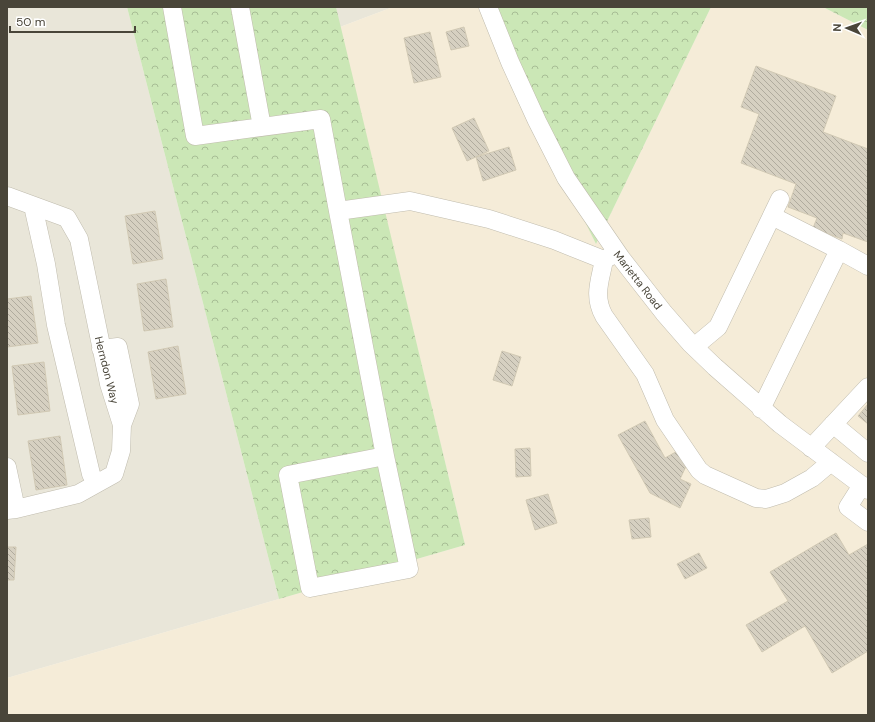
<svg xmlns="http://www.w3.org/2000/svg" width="875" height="722" font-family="'DM Sans',sans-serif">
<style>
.residential{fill:#e9e6d9}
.commercial{fill:#f5ecd8}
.forest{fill:url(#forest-crowns)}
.building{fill:url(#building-back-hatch);stroke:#d1c9b4}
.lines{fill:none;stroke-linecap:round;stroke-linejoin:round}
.minor-casing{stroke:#c0bcae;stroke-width:19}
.minor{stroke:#fff;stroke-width:18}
.labels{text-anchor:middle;stroke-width:4;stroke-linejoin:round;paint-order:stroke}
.street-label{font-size:11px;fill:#494539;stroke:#fff}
</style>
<defs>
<pattern id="forest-crowns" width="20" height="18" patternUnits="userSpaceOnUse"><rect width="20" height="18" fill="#cbe7b6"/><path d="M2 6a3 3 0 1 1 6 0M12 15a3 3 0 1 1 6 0" fill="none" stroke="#a7bd95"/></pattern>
<pattern id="building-back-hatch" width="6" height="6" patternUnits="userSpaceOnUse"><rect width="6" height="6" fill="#d6d0c1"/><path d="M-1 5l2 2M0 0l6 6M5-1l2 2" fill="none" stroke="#b0ab9e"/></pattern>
</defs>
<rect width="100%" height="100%" fill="#f5f3eb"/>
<!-- residential -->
<path class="residential" d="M7 7H127L279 599 7 678Z
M336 7H393L340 27Z"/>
<!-- commercial -->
<path class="commercial" d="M393 7H486L596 244 711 7H823L868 30V715H7V678L465 545 340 27Z"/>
<!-- forest -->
<path class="forest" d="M127 7H336L465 545 279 599Z
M486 7H711L596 244 520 90Z
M823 7H868V30Z"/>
<!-- building -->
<path class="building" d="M464 27 469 46 451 50 446 32Z
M430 32 441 77 414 83 404 38Z
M756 66 836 96 823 132 868 149V242L843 233 842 239 813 228 817 218 788 207 796 184 741 163 759 114 741 107Z
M474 118 489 151 467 161 452 128Z
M509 147 516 170 483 181 476 157Z
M155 211 163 259 133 264 125 216Z
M166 279 173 327 144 331 137 284Z
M31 296 38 343 7 347V299Z
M178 346 186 394 156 399 148 352Z
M502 351 521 357 512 386 493 380Z
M44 362 50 411 18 415 12 366Z
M868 404V424L858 416Z
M645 421 665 458 681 449 688 462 680 479 691 484 680 508 650 493 618 435Z
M60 436 67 485 36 490 28 441Z
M530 448 531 476 516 477 515 449Z
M548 494 557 523 535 530 526 500Z
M649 518 651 537 632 539 629 520Z
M836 533 849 555 868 544V651L832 673 805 626 762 652 746 625 788 601 770 572Z
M7 547H16L14 580H7Z
M699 553 707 568 685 579 677 564Z"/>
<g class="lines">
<!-- minor casing -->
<g class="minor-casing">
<path id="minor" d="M172 7 195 136 321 119 338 211
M240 7 262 127
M488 7 510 62 537 121 566 178 621 258 664 313 691 344 715 367 780 424 868 490
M7 196 67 218 79 239 109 384 122 425 121 451 114 474 78 494 16 509 7 510
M33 206 46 264 56 325 91 474 96 484
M839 250 868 266
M614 254 604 260C600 281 593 296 604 316L645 374 665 420 699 470 705 475 756 498 766 499 785 493 812 478 831 462
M694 347 718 327 780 199
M101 349 118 347 130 404 122 425
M761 409 839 250 772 216
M833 424 868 453
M811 448 868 387
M385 456 288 475 310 588 409 569 385 456 338 211 410 201 489 219 554 240 604 260
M7 467 16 509
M862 485 848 507 868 522"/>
</g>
<!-- minor -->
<use href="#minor" class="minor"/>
</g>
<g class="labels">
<!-- street labels -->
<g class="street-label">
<text transform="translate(638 280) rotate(52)" y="4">Marietta Road</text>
<text transform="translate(107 370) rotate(76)" y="4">Herndon Way</text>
</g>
</g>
<!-- border -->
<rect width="875" height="722" fill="none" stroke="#494539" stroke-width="16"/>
<!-- north arrow -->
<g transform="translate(847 28) rotate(272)" stroke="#ffffff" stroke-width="3" paint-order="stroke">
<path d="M0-3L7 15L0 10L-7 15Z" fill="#494539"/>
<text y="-6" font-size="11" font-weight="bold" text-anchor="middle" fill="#494539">N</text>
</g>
<!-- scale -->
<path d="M10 26v6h125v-6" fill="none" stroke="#494539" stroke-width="2"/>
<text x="16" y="26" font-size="12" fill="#494539" stroke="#ffffff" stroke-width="3" paint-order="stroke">50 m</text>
</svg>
